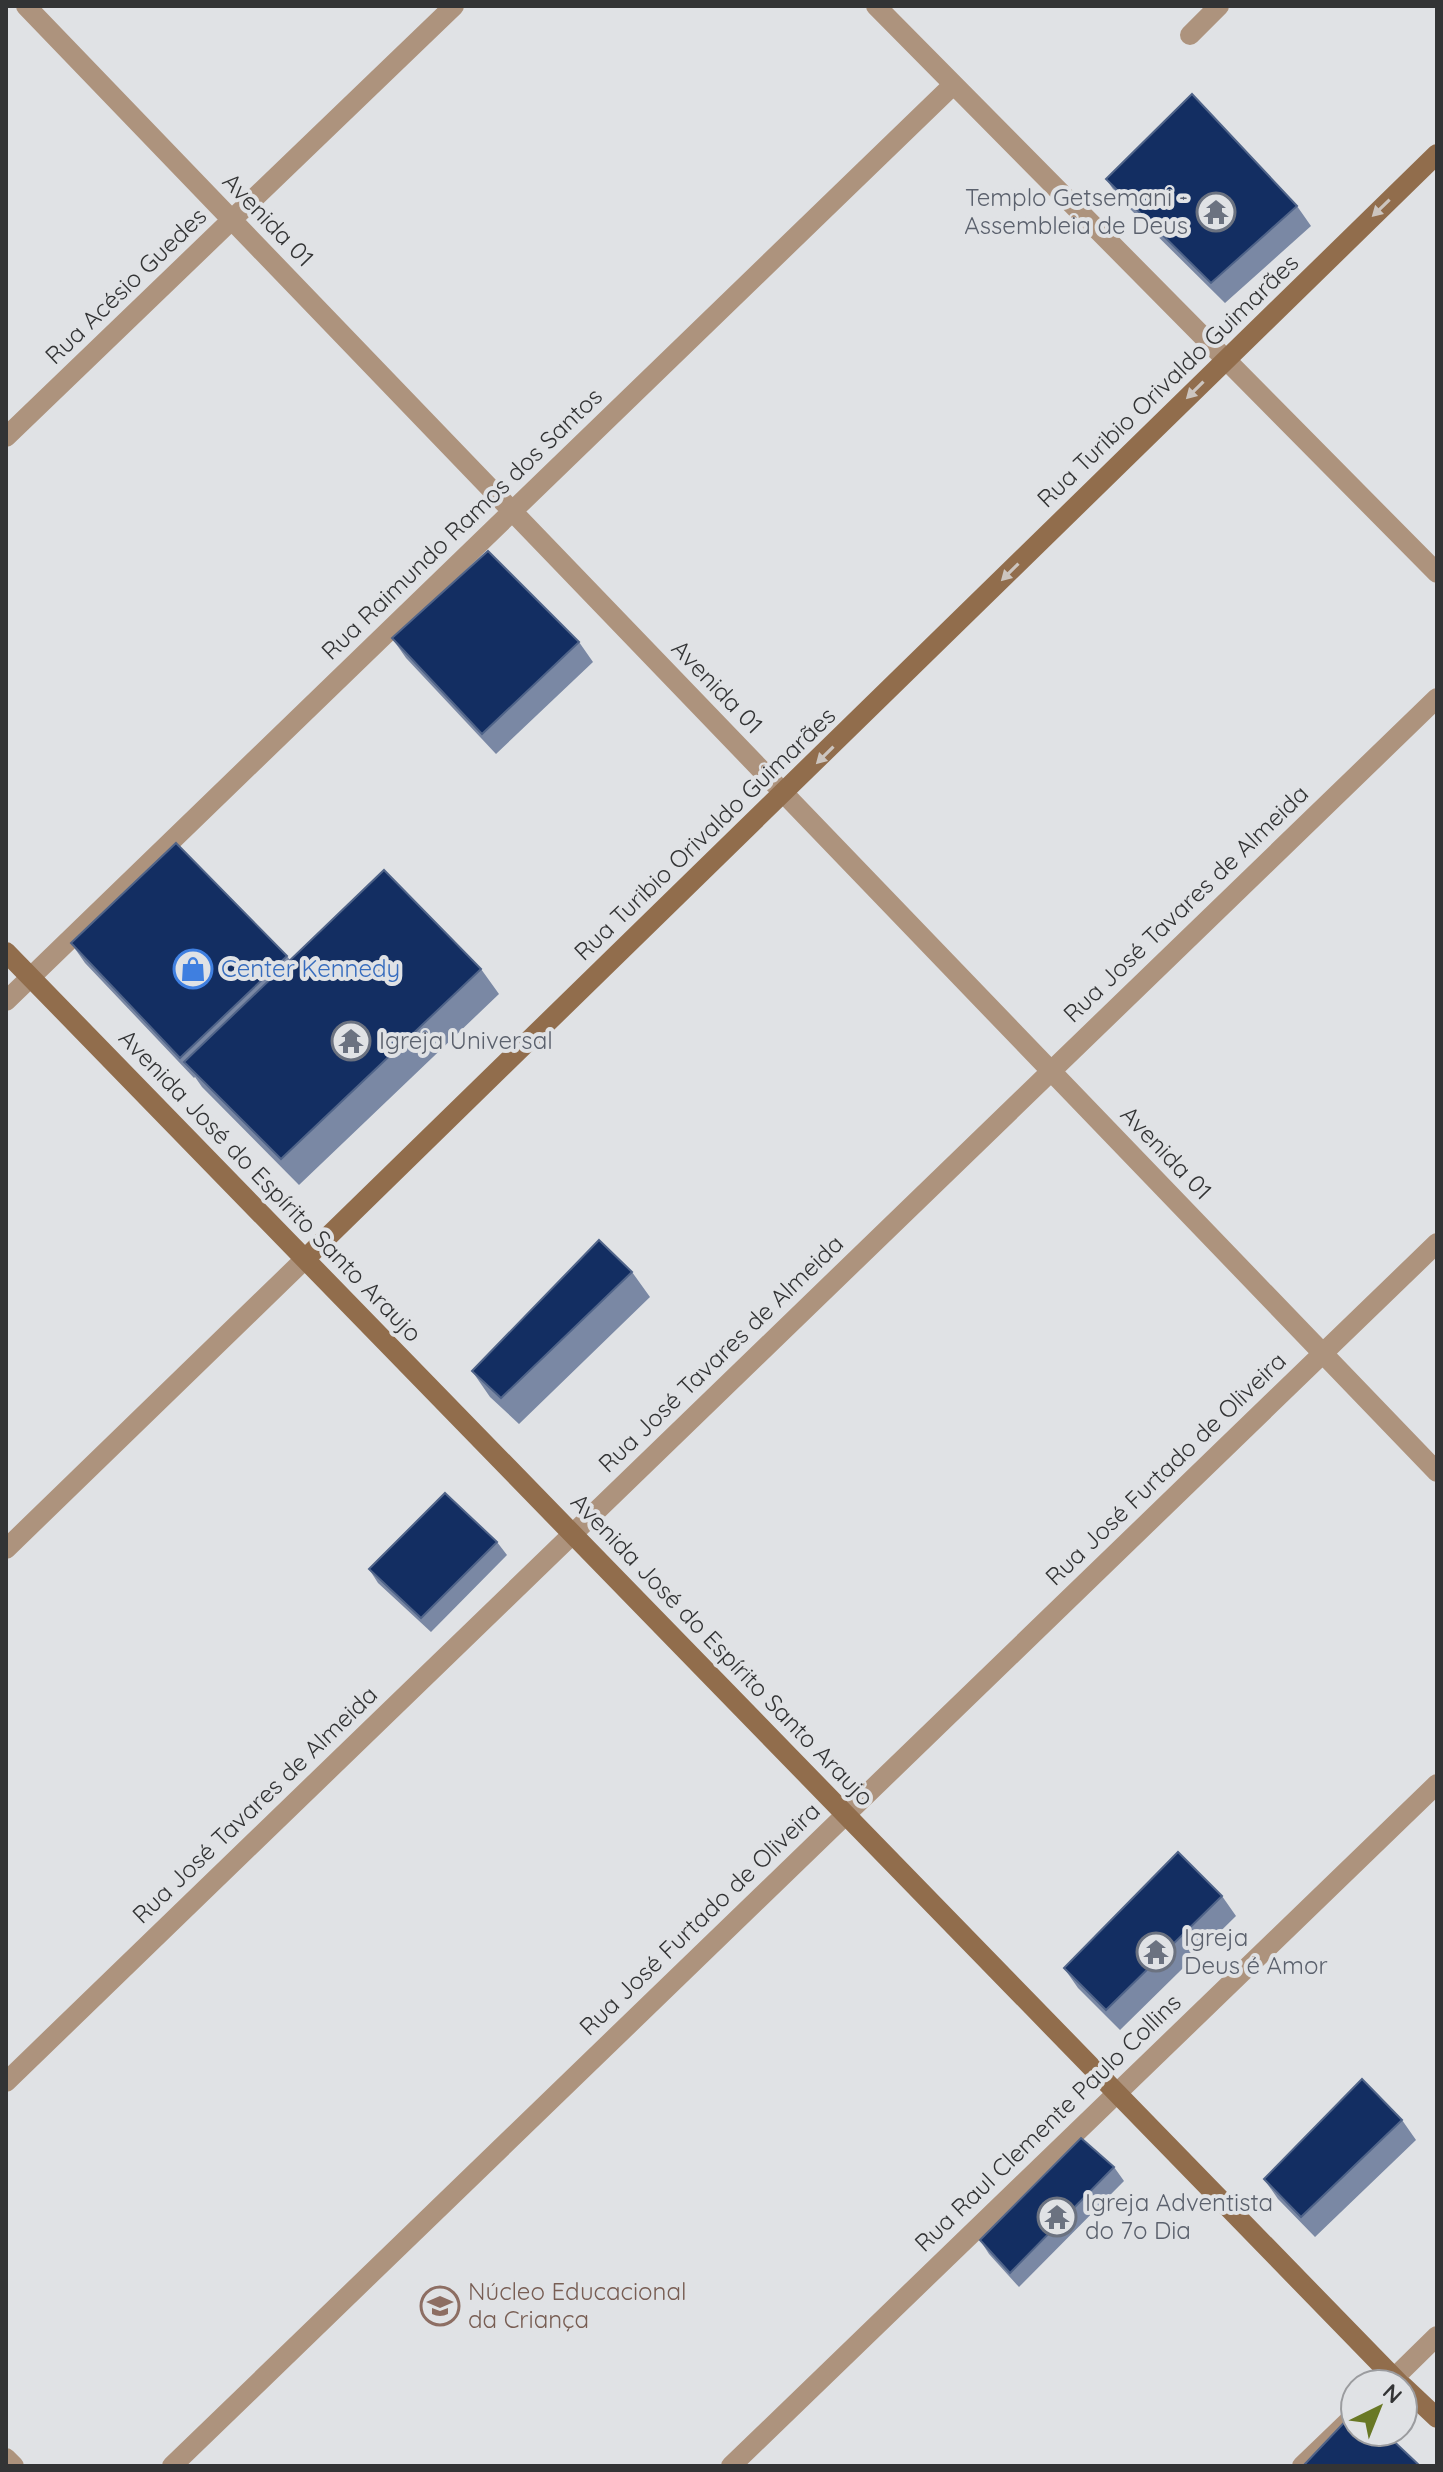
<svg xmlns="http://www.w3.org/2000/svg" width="1443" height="2472" font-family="Quicksand,sans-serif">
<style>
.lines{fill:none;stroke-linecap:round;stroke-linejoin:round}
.street{stroke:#ad937d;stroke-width:20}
.secondary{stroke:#916d4c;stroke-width:20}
.wall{fill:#7a88a4}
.building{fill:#132e62;stroke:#506489;stroke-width:2}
.oneway{fill:#ccc5bf}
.labels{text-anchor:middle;stroke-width:8;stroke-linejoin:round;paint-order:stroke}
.worship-label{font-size:24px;fill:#5b616d;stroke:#e0e2e5;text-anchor:start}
.street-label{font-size:24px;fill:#333435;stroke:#e0e2e5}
.shop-label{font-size:24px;fill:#366cbe;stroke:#e0e2e5;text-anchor:start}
.education-label{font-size:24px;fill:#785e54;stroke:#e0e2e5;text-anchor:start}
</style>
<rect width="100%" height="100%" fill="#e0e2e5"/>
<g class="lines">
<!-- street -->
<path class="street" d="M26 6 1437 1472
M876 6 1437 573
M1190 35 1219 6
M6 437 454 6
M6 1001 953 85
M6 1549 305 1259
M6 2082 1437 698
M1388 2384 1437 2336
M6 2458 14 2466
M172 2466 1437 1243
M731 2466 1437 1784
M1302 2466 1355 2415"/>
<!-- secondary -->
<path class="secondary" d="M6 952 1400 2384
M305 1259 1437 154
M1403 2386 1437 2418"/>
</g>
<!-- wall -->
<path class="wall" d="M1106 179 1297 206 1311 226 1225 303 1120 199Z
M392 638 579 642 593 662 496 754 406 658Z
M71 943 287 956 290 960 481 969 499 994 299 1185 202 1087 195 1077 194 1078 85 963Z
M632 1272 650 1297 519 1424 490 1397 472 1371Z
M497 1542 507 1555 431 1632 378 1583 369 1569Z
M1222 1896 1236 1916 1120 2030 1078 1988 1064 1968Z
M1402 2120 1416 2140 1315 2237 1278 2199 1264 2179Z
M1114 2167 1124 2181 1019 2287 989 2254 980 2240Z"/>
<!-- building -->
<path class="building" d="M1192 94 1297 206 1211 283 1106 179Z
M488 551 579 642 482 734 392 638Z
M176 843 287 956 180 1058 71 943Z
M384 870 481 969 281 1159 184 1062Z
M599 1240 632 1272 501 1398 472 1371Z
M445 1493 497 1542 421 1618 369 1569Z
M1178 1852 1222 1896 1106 2010 1064 1968Z
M1362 2079 1402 2120 1301 2217 1264 2179Z
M1081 2138 1114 2167 1010 2273 980 2240Z
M1355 2411V2432H1384L1420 2466H1303Z"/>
<!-- one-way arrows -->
<defs><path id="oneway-solid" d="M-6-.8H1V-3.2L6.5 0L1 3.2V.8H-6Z" transform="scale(2)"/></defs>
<g class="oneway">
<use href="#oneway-solid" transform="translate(1381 208) rotate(136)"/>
<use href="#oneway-solid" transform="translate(1195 390) rotate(135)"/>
<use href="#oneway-solid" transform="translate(1010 572) rotate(135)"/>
<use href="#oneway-solid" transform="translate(825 755) rotate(135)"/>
</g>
<!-- icons -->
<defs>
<g id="temple-ring" transform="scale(2)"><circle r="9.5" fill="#e0e2e5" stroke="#6b7280" stroke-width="1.5"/><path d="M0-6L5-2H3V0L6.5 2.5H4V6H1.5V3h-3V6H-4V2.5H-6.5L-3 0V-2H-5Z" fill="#6b7280"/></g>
<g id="shop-ring" transform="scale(2)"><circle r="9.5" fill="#e0e2e5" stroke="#3f7fe0" stroke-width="1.5"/><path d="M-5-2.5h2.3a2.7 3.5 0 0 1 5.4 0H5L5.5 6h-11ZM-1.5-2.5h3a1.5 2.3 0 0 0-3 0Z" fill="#3f7fe0"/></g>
<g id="school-ring" transform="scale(2)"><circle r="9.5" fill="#e0e2e5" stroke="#8d6e63" stroke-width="1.5"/><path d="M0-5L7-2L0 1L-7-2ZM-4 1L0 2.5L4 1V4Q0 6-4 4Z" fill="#8d6e63"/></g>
</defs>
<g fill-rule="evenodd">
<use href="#temple-ring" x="1216" y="212"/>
<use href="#shop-ring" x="193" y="969"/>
<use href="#temple-ring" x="351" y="1041"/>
<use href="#temple-ring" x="1156" y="1952"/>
<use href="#temple-ring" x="1057" y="2217"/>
<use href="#school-ring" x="440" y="2306"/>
</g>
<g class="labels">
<!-- worship labels -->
<g class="worship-label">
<text x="1188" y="206" text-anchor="end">Templo Getsemani -<tspan x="1188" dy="28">Assembleia de Deus</tspan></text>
<text x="379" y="1049">Igreja Universal</text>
<text x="1184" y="1946">Igreja<tspan x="1184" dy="28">Deus é Amor</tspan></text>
<text x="1085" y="2211">Igreja Adventista<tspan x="1085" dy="28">do 7o Dia</tspan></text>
</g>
<!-- street labels -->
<g class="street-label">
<text transform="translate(268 220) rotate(46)" y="8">Avenida 01</text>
<text transform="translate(126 286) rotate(-44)" y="8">Rua Acésio Guedes</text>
<text transform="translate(1168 381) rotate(-44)" y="8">Rua Turibio Orivaldo Guimarães</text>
<text transform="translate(462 524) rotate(-44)" y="8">Rua Raimundo Ramos dos Santos</text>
<text transform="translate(717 687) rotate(46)" y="8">Avenida 01</text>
<text transform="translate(705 834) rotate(-44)" y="8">Rua Turibio Orivaldo Guimarães</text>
<text transform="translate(1186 904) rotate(-44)" y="8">Rua José Tavares de Almeida</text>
<text transform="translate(1166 1153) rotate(46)" y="8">Avenida 01</text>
<text transform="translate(270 1186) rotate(46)" y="8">Avenida José do Espírito Santo Araujo</text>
<text transform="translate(721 1354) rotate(-44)" y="8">Rua José Tavares de Almeida</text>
<text transform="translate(1166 1469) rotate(-44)" y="8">Rua José Furtado de Oliveira</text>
<text transform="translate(722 1650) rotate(46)" y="8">Avenida José do Espírito Santo Araujo</text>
<text transform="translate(255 1805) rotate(-44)" y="8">Rua José Tavares de Almeida</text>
<text transform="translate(700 1919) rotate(-44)" y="8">Rua José Furtado de Oliveira</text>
<text transform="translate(1048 2123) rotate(-44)" y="8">Rua Raul Clemente Paulo Collins</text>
</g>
<!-- shop labels -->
<g class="shop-label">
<text x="221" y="977">Center Kennedy</text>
</g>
<!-- education labels -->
<g class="education-label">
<text x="468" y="2300">Núcleo Educacional<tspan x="468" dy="28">da Criança</tspan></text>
</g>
</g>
<!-- border -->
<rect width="1443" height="2472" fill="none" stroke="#333435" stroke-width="16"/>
<!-- north arrow -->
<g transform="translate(1379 2408) rotate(43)"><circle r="38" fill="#e0e2e5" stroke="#9b9c9f" stroke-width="2"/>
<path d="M0-6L14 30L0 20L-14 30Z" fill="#697825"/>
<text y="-12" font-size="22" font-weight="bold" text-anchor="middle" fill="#333435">N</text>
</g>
</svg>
